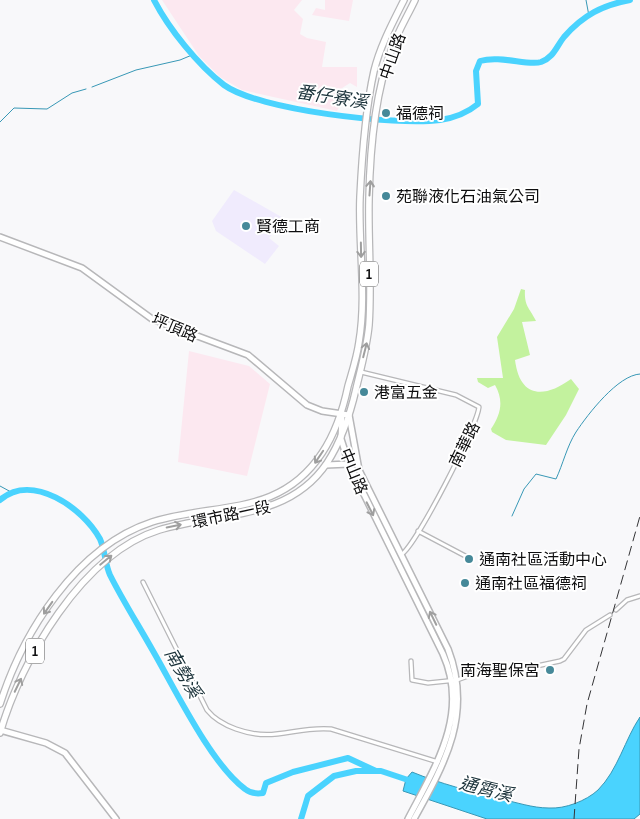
<svg xmlns="http://www.w3.org/2000/svg" width="640" height="819" font-family="'Sofia Sans Condensed','Noto Sans TC',sans-serif">
<style>
.industrial{fill:#fce8f0}
.education{fill:#f0ebfd}
.green{fill:#c3f29e}
.water{fill:#4ad3fe;stroke:#3898b6}
.lines{fill:none;stroke-linecap:round;stroke-linejoin:round}
.stream{stroke:#3898b6;stroke-width:1}
.river{stroke:#4ad3fe;stroke-width:6}
.street-casing{stroke:#b7b7b9;stroke-width:5.5}
.secondary-casing{stroke:#b7b7b9;stroke-width:8}
.primary-casing{stroke:#b7b7b9;stroke-width:8}
.street{stroke:#fff;stroke-width:3}
.secondary{stroke:#fff;stroke-width:5}
.primary{stroke:#fff;stroke-width:5.5}
.rail{stroke:#343436;stroke-width:1;stroke-dasharray:10 5;stroke-linecap:butt}
.oneway{stroke:#9f9f9f}
.poi-dot{fill:#468999;stroke:#fff;stroke-width:2}
.labels{text-anchor:middle;stroke-width:4;stroke-linejoin:round;paint-order:stroke}
.shield{fill:#fff;stroke:#565657;stroke-width:1}
.shield-label{font-size:15px;font-weight:bold;fill:#0e0e0f}
.street-label{font-size:16px;fill:#0e0e0f;stroke:#fff}
.poi-label{font-size:16px;fill:#0e0e0f;stroke:#fff;text-anchor:start}
.water-label{font-size:18px;font-style:italic;fill:#1b323a;stroke:#fff}
</style>
<rect width="100%" height="100%" fill="#f8f8fa"/>
<!-- industrial -->
<path class="industrial" d="M162 0H302L294 10 303 19 300 34 307 38 326 42 322 67H357V87L350 83 336 92 342 101 337 111 242 90 220 77 199 56Z
M325 0H353L349 21 312 15 316 8 325 10Z
M189 351 249 366 270 384 247 476 178 462Z"/>
<!-- education -->
<path class="education" d="M234 190 285 219 269 238 279 246 265 264 216 231 212 221Z"/>
<!-- green -->
<path class="green" d="M521 289 525 290C524 307 530 308 536 321L522 322 530 355 515 360C520 399 545 398 571 379L579 389 566 415 546 445 506 440 492 432 491 429C501 414 504 401 495 385L488 388 478 382 477 378H503L497 337 514 309Z"/>
<!-- water -->
<path class="water" d="M640 717V814L634 819H487L403 791 406 779 412 772C441 784 470 791 500 799 516 802 532 808 549 808 565 809 586 801 598 790 618 770 625 739 640 717Z"/>
<g class="lines">
<!-- stream -->
<path class="stream" d="M586 0 589 16
M92 87 136 70 180 60 192 55
M0 122 14 108 47 109 72 93 86 89
M0 486 11 492
M512 516 524 489 536 474 556 479C563 464 567 446 576 432 588 414 618 375 640 374"/>
<!-- river -->
<path class="river" d="M154 0C169 29 198 65 224 85 258 110 396 126 440 120 454 118 467 113 478 104L476 71 480 61C500 55 528 66 541 62 554 57 556 47 564 37 583 15 603 5 630 0
M0 500C32 472 83 508 100 539 105 550 105 564 110 575 123 601 139 626 153 651 175 689 211 764 245 789 250 793 257 794 263 793L266 783 293 772 348 758 376 771
M301 819 308 796 334 776 356 771H381L414 782"/>
<!-- street casing -->
<g class="street-casing">
<path id="street" d="M361 372 456 395 479 407C477 427 417 543 402 554
M418 531 471 559
M143 582 207 710C215 720 225 725 236 729 275 743 294 726 331 729L438 762
M616 610 627 600 640 596
M411 661 412 680 428 683 457 680 485 670 532 667 560 661 564 659 586 630 610 615"/>
</g>
<!-- secondary casing -->
<g class="secondary-casing">
<path id="secondary" d="M0 237 82 268 152 319 248 355 307 405 322 411 349 415 359 470 448 649C473 714 445 763 414 819
M342 415 341 439 349 464 443 654C470 714 435 767 408 819
M326 465 349 464
M0 730 46 743 65 753 116 819"/>
</g>
<!-- primary casing -->
<g class="primary-casing">
<path id="primary" d="M0 704C23 632 76 547 152 522 215 502 279 518 322 453 336 432 343 410 348 386 352 372 357 357 359 342 367 295 358 245 360 197 362 155 365 111 374 71 380 46 393 22 404 0
M0 733C21 660 82 554 159 530 218 512 288 521 327 463 342 440 350 415 356 389 361 368 367 347 369 325 372 283 368 240 369 199 370 151 374 96 391 51 397 33 407 17 415 0"/>
</g>
<!-- street -->
<use href="#street" class="street"/>
<!-- secondary -->
<use href="#secondary" class="secondary"/>
<!-- primary -->
<use href="#primary" class="primary"/>
<!-- rail -->
<path class="rail" d="M574 819 579 749 587 704 640 516"/>
</g>
<!-- one-way arrows -->
<defs><path id="oneway-shaft" d="M-6 0H5M1.5-3L5.5 0L1.5 3" fill="none" stroke-width="1.6" stroke-linecap="round" stroke-linejoin="round" transform="scale(1.25)"/></defs>
<g class="oneway">
<use href="#oneway-shaft" transform="translate(370 188) rotate(-86)"/>
<use href="#oneway-shaft" transform="translate(361 250) rotate(89)"/>
<use href="#oneway-shaft" transform="translate(365 350) rotate(-76)"/>
<use href="#oneway-shaft" transform="translate(319 457) rotate(124)"/>
<use href="#oneway-shaft" transform="translate(370 509) rotate(63)"/>
<use href="#oneway-shaft" transform="translate(174 526) rotate(-12)"/>
<use href="#oneway-shaft" transform="translate(106 560) rotate(-39)"/>
<use href="#oneway-shaft" transform="translate(48 608) rotate(125)"/>
<use href="#oneway-shaft" transform="translate(433 618) rotate(-116)"/>
<use href="#oneway-shaft" transform="translate(18 685) rotate(-64)"/>
</g>
<!-- markers -->
<g class="poi-dot">
<circle cx="386" cy="113" r="5"/>
<circle cx="386" cy="196" r="5"/>
<circle cx="246" cy="226" r="5"/>
<circle cx="364" cy="392" r="5"/>
<circle cx="469" cy="559" r="5"/>
<circle cx="465" cy="583" r="5"/>
<circle cx="550" cy="670" r="5"/>
</g>
<g class="labels">
<!-- shield labels -->
<g class="shield">
<rect x="360" y="261.5" width="18" height="25" rx="4"/>
<rect x="26" y="638.5" width="18" height="25" rx="4"/>
</g>
<g class="shield-label">
<text x="369" y="279">1</text>
<text x="35" y="656">1</text>
</g>
<!-- street labels -->
<g class="street-label">
<text transform="translate(392 56) rotate(-71)" y="6">中山路</text>
<text transform="translate(175 327) rotate(23)" y="6">坪頂路</text>
<text transform="translate(464 444) rotate(-64)" y="6">南華路</text>
<text transform="translate(354 471) rotate(68)" y="6">中山路</text>
<text transform="translate(231 514) rotate(-12)" y="6">環市路一段</text>
</g>
<!-- poi labels -->
<g class="poi-label">
<text x="396" y="119">福德祠</text>
<text x="396" y="202">苑聯液化石油氣公司</text>
<text x="256" y="232">賢德工商</text>
<text x="374" y="398">港富五金</text>
<text x="479" y="565">通南社區活動中心</text>
<text x="475" y="589">通南社區福德祠</text>
<text x="540" y="676" text-anchor="end">南海聖保宮</text>
</g>
<!-- water labels -->
<g class="water-label">
<text transform="translate(332 97) rotate(9)" y="6">番仔寮溪</text>
<text transform="translate(183 673) rotate(60)" y="6">南勢溪</text>
<text transform="translate(486 789) rotate(14)" y="6">通霄溪</text>
</g>
</g>
</svg>
